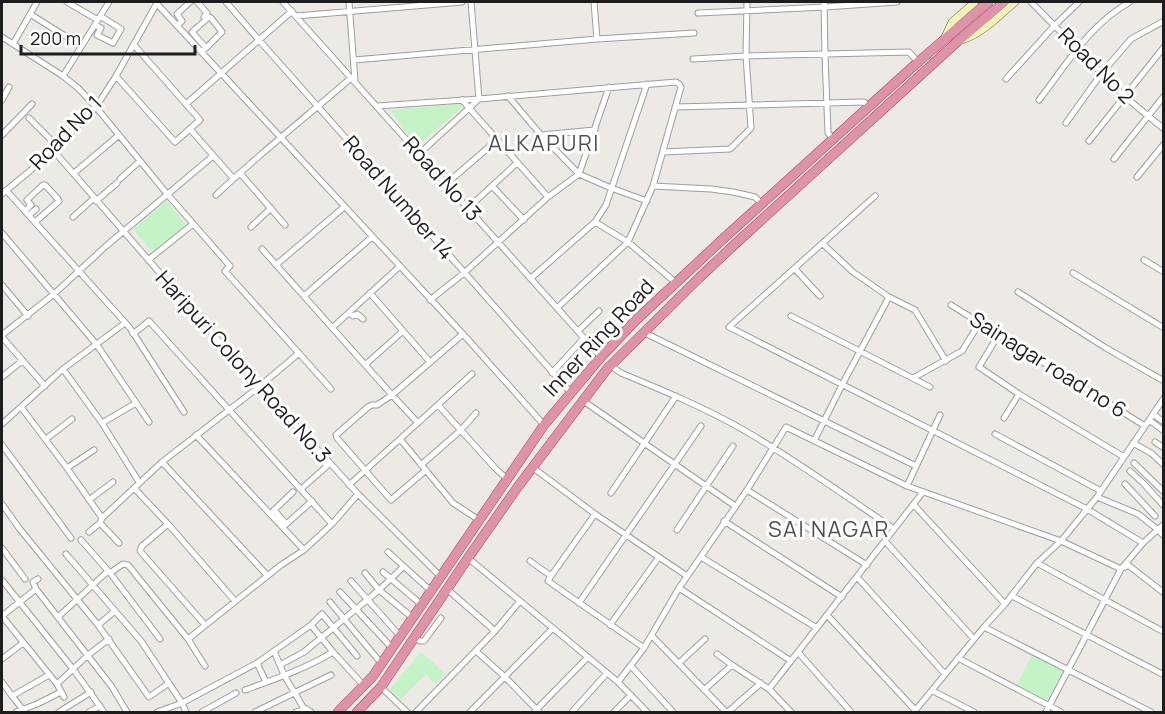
<svg xmlns="http://www.w3.org/2000/svg" width="1165" height="714" font-family="Manrope,sans-serif">
<style>
.park{fill:#c6f2c7}
.lines{fill:none;stroke-linecap:round;stroke-linejoin:round}
.street-casing{stroke:#9e9e9e;stroke-width:7}
.secondary-casing{stroke:#626612;stroke-width:8}
.highway-casing{stroke:#c33a71;stroke-width:10}
.street{stroke:#fff;stroke-width:5}
.secondary{stroke:#f1f1be;stroke-width:7}
.highway{stroke:#db95a6;stroke-width:9}
.labels{text-anchor:middle;stroke-width:6;stroke-linejoin:round;paint-order:stroke}
.street-label{font-size:21px;fill:#1d1d1d;stroke:#fff}
.neighbourhood-label{font-size:22px;letter-spacing:1.5px;fill:#505050;stroke:#fff}
</style>
<rect width="100%" height="100%" fill="#ede9e4"/>
<!-- park -->
<path class="park" d="M467 103 417 146 390 110Z
M167 201 186 225 152 252 133 229Z
M421 652 445 673 435 684 426 674 401 699 390 689Z
M1033 653 1068 671 1049 707 1015 689Z"/>
<g class="lines">
<!-- street casing -->
<g class="street-casing">
<path id="street" d="M67 2 98 20
M197 2 207 13 204 17
M226 2 259 40 571 393
M283 2 601 357
M349 2 355 81
M594 2 597 39
M824 2 825 55 828 133 833 139
M1031 2 1124 96 1164 129
M157 4 463 334 544 425
M698 13 825 7 897 2
M30 14 81 46
M296 16 462 2
M95 25 101 28 97 35 113 43 121 29 100 16
M177 26 182 21 177 14 190 2
M2 37 63 76 78 88 96 107 168 195 230 266 225 271 331 389
M13 44 37 2
M201 52 206 48 222 32 211 18 209 17 192 32 206 48
M693 59 746 56 909 52 918 62
M354 60 597 39 694 33
M63 76 109 2
M116 76 175 142 200 120 134 45
M1006 79 1055 25 1079 2
M508 96 541 135 579 174 611 188 647 201
M2 100 9 87
M462 100 548 197
M1039 100C1066 65 1091 23 1130 2
M186 104 292 11
M377 106 479 99 676 82 679 84 681 87 653 186 628 242 557 308
M675 107 864 102 869 107
M29 118 57 146
M1066 123 1101 74 1131 39 1164 21
M190 129 233 178
M2 135 32 104
M541 135 595 130
M1089 141 1164 47
M53 150 219 341 330 463 358 494 441 577
M663 152 730 149 751 128 746 56 747 2
M419 154 479 99 471 2
M1114 159 1164 96
M74 173 119 135
M240 173 285 225
M1137 177 1164 144
M120 179 140 161
M446 184 497 140
M492 186 524 220
M653 186 711 189 733 192 755 197 762 204
M6 190 130 328 184 412
M2 194 31 170 53 150 96 107 116 76 157 3
M216 195C259 154 306 117 351 78
M875 196 729 327 1087 509 1143 543
M96 201 117 183
M468 208 517 163
M25 211 31 205 27 200 43 185H45L58 199 59 201 35 222
M29 215 36 209
M73 217 94 198
M595 222 628 242 676 283
M251 227 271 208
M2 233 97 345 149 422
M823 244 853 272 889 297 915 310 946 361
M262 249 392 395 463 334
M148 260 193 224
M1144 260 1164 272
M276 265 344 207
M795 269 820 296
M1073 273 1164 328
M531 278 595 222 606 205 647 84
M2 285 28 316
M1018 292 1106 348 1164 381
M370 293 430 362
M304 296 372 237
M430 300 464 273 548 197 579 174 609 87
M951 305 1145 426
M349 313 353 316 357 314 363 319
M791 316 930 387
M332 328 400 266
M578 331 599 311
M643 332 916 466
M133 334 149 321 332 524
M999 334 979 367 1019 394 1124 457
M2 335 54 294 106 246 213 156
M2 337 45 386
M366 364 403 331
M610 365 621 373C662 390 703 407 742 429 794 459 844 495 894 529
M63 369 102 423 139 482
M552 373 584 338
M2 377 22 361
M913 378 962 351 980 322
M582 400 735 506
M438 405 495 468 507 479
M21 407 67 468 102 518 100 523 119 543
M1153 414 1164 422
M1004 418 1019 394
M1149 420 1164 431
M102 423 136 403
M418 423 392 395 377 405H372L368 407 336 435 337 438 391 500 426 470
M2 424 63 369 125 323
M995 434 1101 491
M196 435 304 550
M46 439 72 419
M400 439 453 503 479 520
M814 441 842 385 889 297
M1155 442 1164 448
M1133 443 1151 453 1164 465
M2 445 71 538
M162 462 267 575
M1134 463 1164 492
M421 465 461 430 476 413
M532 467 595 514 687 576
M67 468 94 450
M1130 471 1144 484 1163 505
M1125 484 1155 516
M349 485 472 374
M907 486 940 415
M134 488 168 524 235 601
M301 489 327 466 315 453
M747 490 867 565
M611 493 676 396
M1097 497 1138 514 1157 529 1164 536
M89 500 113 482
M2 504 19 528 98 625 149 697 169 683
M914 505 1005 604
M274 510 286 524
M270 514 293 492
M102 518 162 462 260 386 299 353
M724 521 842 597
M168 524 142 546 140 551 205 625
M283 527 312 501
M677 530 733 446
M89 532 100 523
M81 540 110 573 160 639
M885 541 974 639
M2 548 25 579
M388 552 431 591
M66 554 141 641 182 703 186 712
M701 557 817 628
M468 558 618 682 647 712
M530 561 551 576 548 581 644 648
M1037 563 1164 632
M1125 567 1128 565 1164 593
M383 572 422 605
M110 573 123 564 128 565 188 639
M365 573 379 590 413 618
M551 576 595 514
M857 577 945 674
M2 580 73 669 104 712
M351 581 400 636
M679 588 791 661
M36 589 33 582 38 579
M447 589 495 631 520 601
M340 592 392 648
M1012 596 1164 675
M330 602 381 663
M579 603 701 426
M827 615 915 710
M58 617 108 571
M98 625 115 611
M311 625 333 652 364 686
M610 625 659 557
M984 627 1151 712
M652 636 726 712
M414 637 420 641H424L441 618
M274 651 284 675 303 707 311 712
M476 651 505 677 539 712
M798 652 851 712
M717 654 732 665
M958 658 1061 712
M2 659 23 643
M257 663 266 682
M679 663 705 639
M280 665 304 652 379 590 403 567
M205 666 188 639 281 565 304 550 332 524 358 494
M631 666 673 712
M2 682 12 696 49 675
M618 682 644 648 679 588 747 490 786 427 907 486 1061 541 1121 569
M57 684 88 655 109 639
M381 687 407 712
M769 689 923 492
M245 690C275 679 305 669 333 652
M704 690 732 665 769 689 791 712
M933 691 974 712
M12 696 24 711
M64 697 57 684 2 616 36 589 112 687 127 712
M535 711 588 657
M16 712 37 704 61 692
M59 712 91 692
M89 712 100 706
M157 712 182 703 257 663 311 625 322 614 357 656
M202 712 236 693
M255 712 331 675
M296 712 307 709
M416 712 495 631
M470 712 553 628
M572 712 607 673
M614 712 631 695
M728 712 761 683
M914 712 984 627 1005 604 1037 563 1061 541 1097 497 1164 398
M1046 712 1121 569 1143 543 1164 524"/>
</g>
<!-- secondary casing -->
<g class="secondary-casing">
<path id="secondary" d="M945 37 952 22 975 2
M962 40C983 33 999 16 1015 2"/>
</g>
<!-- highway casing -->
<g class="highway-casing">
<path id="highway" d="M338 712 373 676 544 425 601 357 635 321 724 238 918 62 988 2
M357 712 381 687 468 558 517 488 607 369 699 278 733 246 957 42 1004 2"/>
</g>
<!-- street -->
<use href="#street" class="street"/>
<!-- secondary -->
<use href="#secondary" class="secondary"/>
<!-- highway -->
<use href="#highway" class="highway"/>
</g>
<g class="labels">
<!-- street labels -->
<g class="street-label">
<text transform="translate(1096 66) rotate(45)" y="7">Road No 2</text>
<text transform="translate(66 133) rotate(-46)" y="7">Road No 1</text>
<text transform="translate(442 179) rotate(48)" y="7">Road No 13</text>
<text transform="translate(398 198) rotate(49)" y="7">Road Number 14</text>
<text transform="translate(599 338) rotate(-47)" y="7">Inner Ring Road</text>
<text transform="translate(1048 365) rotate(32)" y="7">Sainagar road no 6</text>
<text transform="translate(243 367) rotate(48)" y="7">Haripuri Colony Road No.3</text>
</g>
<!-- neighbourhood labels -->
<g class="neighbourhood-label">
<text x="544" y="151">ALKAPURI</text>
<text x="829" y="537">SAI NAGAR</text>
</g>
</g>
<!-- border -->
<rect width="1165" height="714" fill="none" stroke="#1d1d1d" stroke-width="6"/>
<!-- scale -->
<path d="M21 45v9h174v-9" fill="none" stroke="#1d1d1d" stroke-width="3"/>
<text x="30" y="45" font-size="18" fill="#1d1d1d" stroke="#ffffff" stroke-width="4.5" paint-order="stroke">200 m</text>
</svg>
